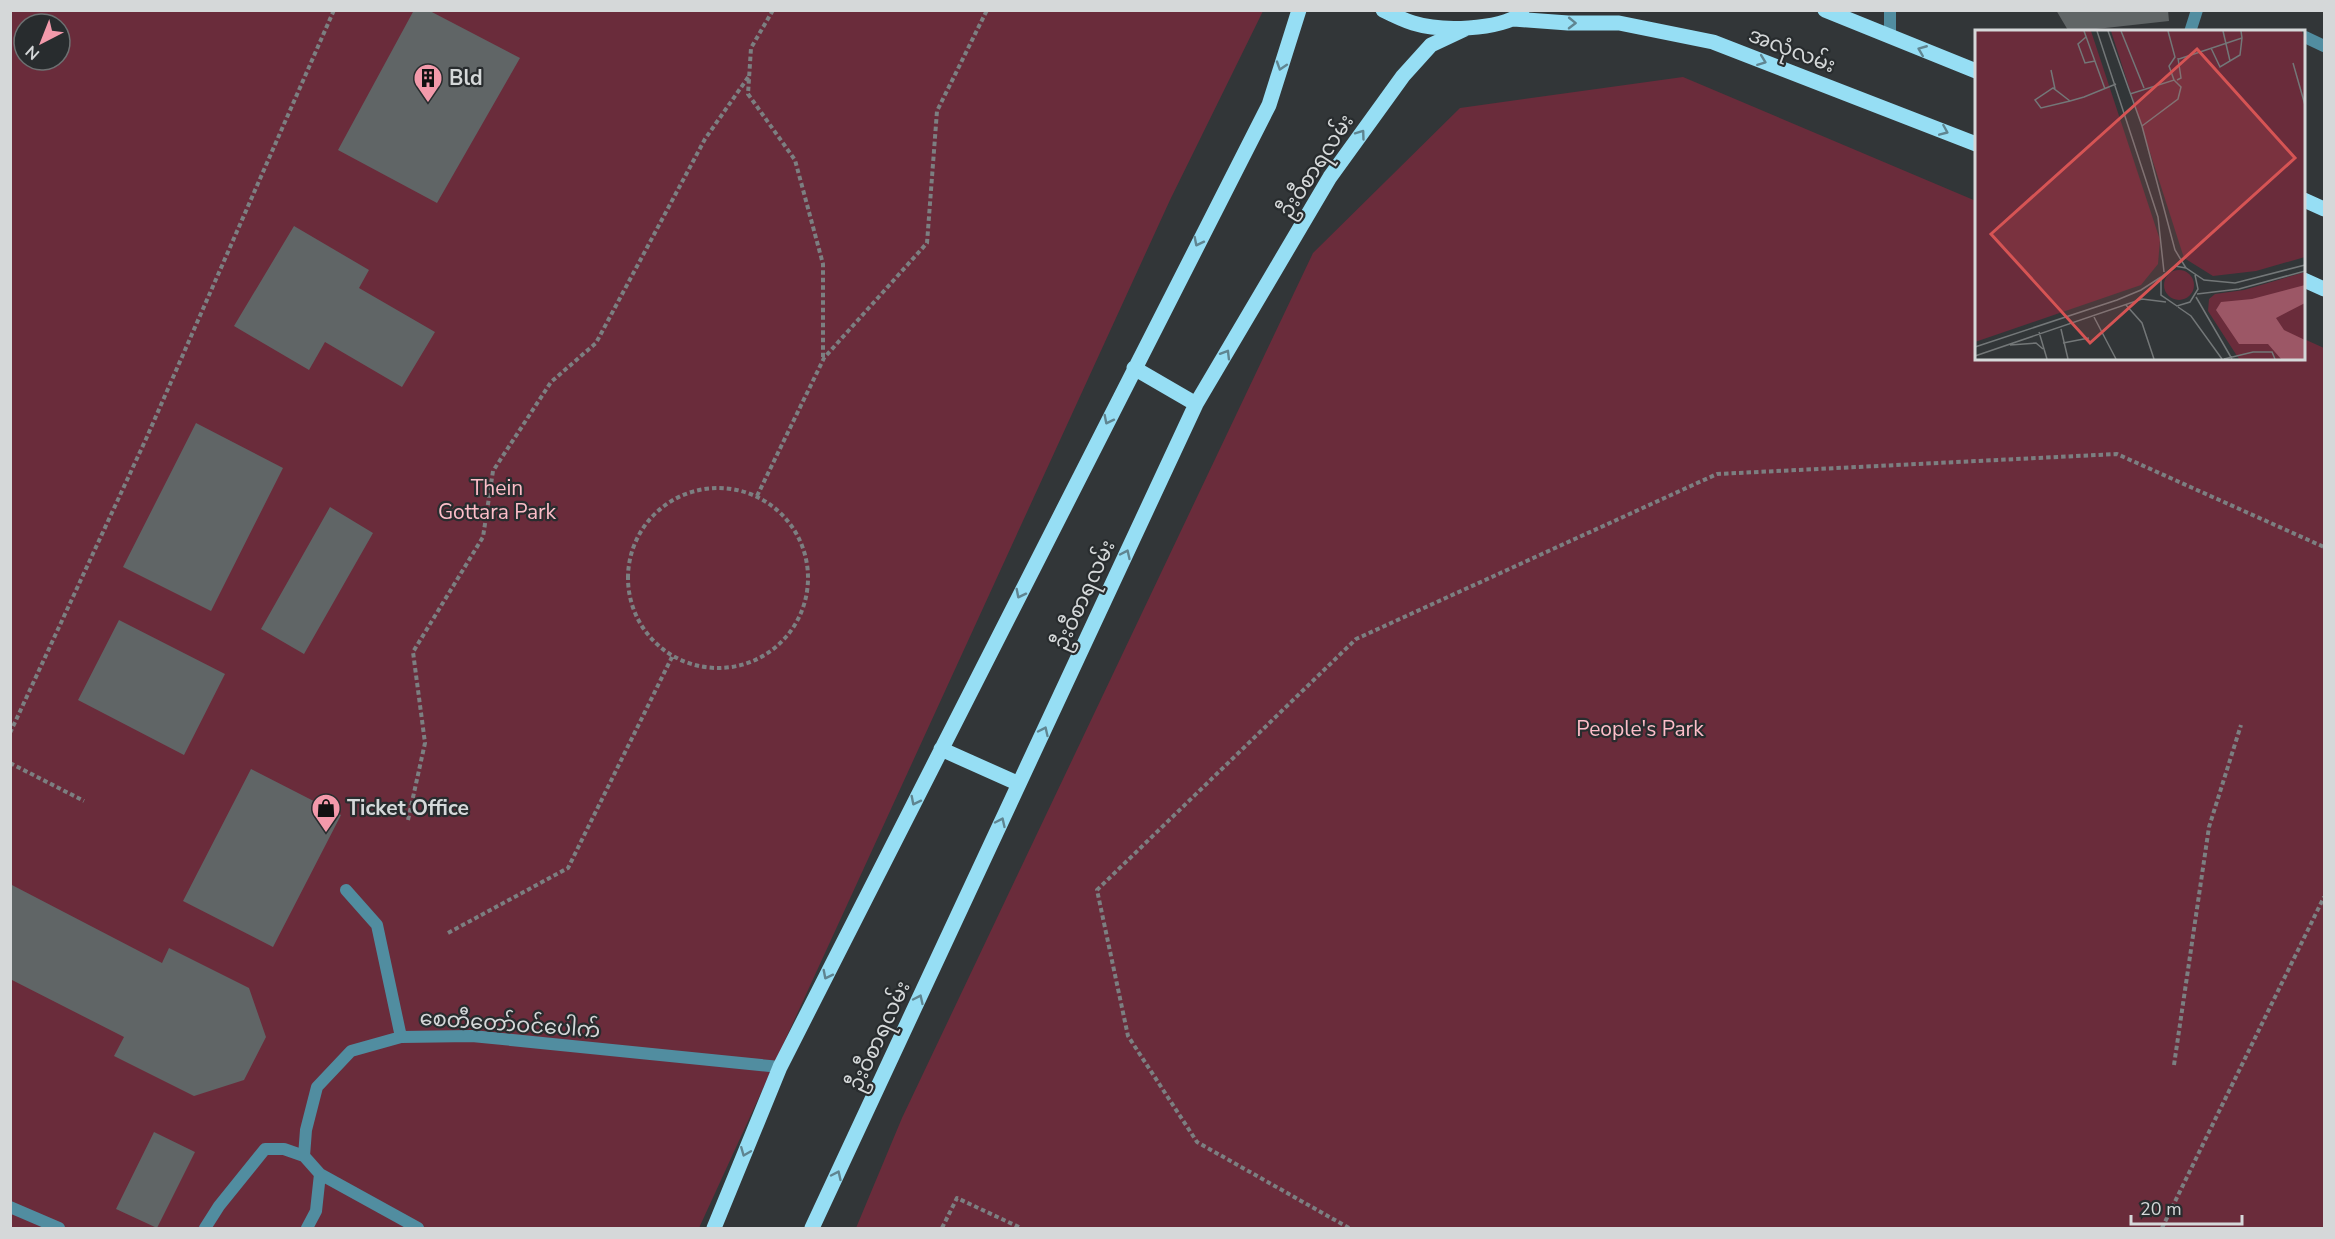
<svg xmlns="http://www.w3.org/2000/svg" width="2335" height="1239" font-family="'Nunito Sans','Noto Sans Myanmar',sans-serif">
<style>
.green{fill:#6a2c3b;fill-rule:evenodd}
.building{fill:#606566}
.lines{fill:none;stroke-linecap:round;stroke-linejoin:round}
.path{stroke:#7c7f81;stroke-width:4;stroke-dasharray:4.5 3;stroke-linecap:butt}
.service{stroke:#518da0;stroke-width:12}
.minor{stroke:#518da0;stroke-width:12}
.primary{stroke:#96def4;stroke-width:15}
.oneway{stroke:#5f8591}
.labels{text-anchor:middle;stroke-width:4.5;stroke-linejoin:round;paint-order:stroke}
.street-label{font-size:21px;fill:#d5d8d9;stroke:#282c2e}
.poi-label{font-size:21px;font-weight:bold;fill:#d5d8d9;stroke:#282c2e;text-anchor:start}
.park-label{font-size:21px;fill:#fdbec9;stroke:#282c2e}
.inset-road{fill:none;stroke:#737778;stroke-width:1.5}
.view{fill:#d65454;fill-opacity:0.15;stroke:#d65454;stroke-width:3}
.inset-edge{fill:none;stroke:#d5d8d9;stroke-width:3}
</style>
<rect width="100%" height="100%" fill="#323638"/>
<!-- green -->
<path class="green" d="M10 11H1263L1170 200 699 1228H11ZM24 24H60V60H24Z
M1683 77 1976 201V358H2304V339L2324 348V1228H856L902 1118 1313 253 1460 108Z"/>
<!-- building -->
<path class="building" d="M414 10H428L520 58 437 203 338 150Z
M2056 10H2168L2169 21 2069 32Z
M294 226 369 270 359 288 435 332 402 387 325 342 309 370 234 326Z
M196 423 283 468 211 611 123 567Z
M330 507 373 533 304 654 261 629Z
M119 620 225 674 184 755 78 700Z
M251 769 341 815 273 947 183 901Z
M10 884 162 963 169 948 249 988 266 1037 244 1080 194 1096 114 1056 124 1037 10 979Z
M154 1132 195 1152 157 1228 116 1209Z"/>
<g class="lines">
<!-- path -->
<path class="path" d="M773 10 751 48 748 94 795 160 823 264V357
M628 578a90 90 0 1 1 180 0a90 90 0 1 1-180 0Z
M757 496 824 358 927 243 937 111 987 10
M10 733 146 439 334 10
M10 763 84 801
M408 820 425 743 413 652 483 537 493 471 551 382 596 343 705 139 749 76
M448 933 568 868 672 657
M2174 1065 2209 827 2241 725
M942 1228 957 1198 1021 1228
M1349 1228 1197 1142 1128 1036 1097 890 1356 639 1717 474 2117 454 2324 547
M2162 1228 2324 897"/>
<!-- service -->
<path class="service" d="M346 890 377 925 401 1037
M10 1207 59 1228
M205 1228 219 1206 265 1149H284L304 1156
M307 1228 316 1211 320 1174
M418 1228 320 1174 304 1156 306 1130 317 1087 351 1051 401 1037 472 1036 780 1067"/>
<!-- minor -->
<path class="minor" d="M2190 32 2197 10
M1890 37V10
M2305 37 2324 46"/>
<!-- primary -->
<path class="primary" d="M1383 10C1393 15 1403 20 1413 23 1442 32 1497 30 1522 14
M1825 10 1976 71
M1514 19 1568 23H1619L1713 42 1976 144
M2304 200 2324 209
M2304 280 2324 289
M1134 368 1196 404
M941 749 1019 784
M714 1228 780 1067 1269 105 1299 10
M812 1228 1196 404 1330 177 1403 76 1431 45 1465 29"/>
</g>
<!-- one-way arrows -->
<defs><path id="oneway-chevron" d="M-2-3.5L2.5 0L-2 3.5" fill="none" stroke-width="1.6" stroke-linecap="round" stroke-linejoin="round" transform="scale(1.5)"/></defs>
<g class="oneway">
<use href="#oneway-chevron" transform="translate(1572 23) rotate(1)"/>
<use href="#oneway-chevron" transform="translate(1922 50) rotate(-158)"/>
<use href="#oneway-chevron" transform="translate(1762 61) rotate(21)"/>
<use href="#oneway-chevron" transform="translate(1281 66) rotate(108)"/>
<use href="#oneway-chevron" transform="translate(1944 131) rotate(23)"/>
<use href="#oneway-chevron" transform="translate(1361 134) rotate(-54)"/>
<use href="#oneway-chevron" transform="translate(1198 242) rotate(117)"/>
<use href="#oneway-chevron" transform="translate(1226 354) rotate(-59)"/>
<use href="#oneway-chevron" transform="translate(1108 420) rotate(117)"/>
<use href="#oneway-chevron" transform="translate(1126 554) rotate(-65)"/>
<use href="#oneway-chevron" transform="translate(1020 594) rotate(117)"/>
<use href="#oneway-chevron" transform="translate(1044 731) rotate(-65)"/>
<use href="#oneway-chevron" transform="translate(915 801) rotate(117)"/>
<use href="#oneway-chevron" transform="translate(1001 822) rotate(-65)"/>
<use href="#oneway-chevron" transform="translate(827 975) rotate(117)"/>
<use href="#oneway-chevron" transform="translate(919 999) rotate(-65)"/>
<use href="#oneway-chevron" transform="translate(745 1152) rotate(112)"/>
<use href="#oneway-chevron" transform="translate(837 1175) rotate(-65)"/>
</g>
<!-- icons -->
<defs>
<g id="building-pin" transform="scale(1.5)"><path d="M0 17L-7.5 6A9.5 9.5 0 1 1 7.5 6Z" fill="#f39aab" stroke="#282c2e"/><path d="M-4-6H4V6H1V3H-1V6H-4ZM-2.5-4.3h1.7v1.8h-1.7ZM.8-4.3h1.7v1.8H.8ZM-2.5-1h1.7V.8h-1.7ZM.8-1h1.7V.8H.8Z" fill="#111"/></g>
<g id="shop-pin" transform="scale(1.5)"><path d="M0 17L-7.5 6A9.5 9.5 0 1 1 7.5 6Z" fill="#f39aab" stroke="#282c2e"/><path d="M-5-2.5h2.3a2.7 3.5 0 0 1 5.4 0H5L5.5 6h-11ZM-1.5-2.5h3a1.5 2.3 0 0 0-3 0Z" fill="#111"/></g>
</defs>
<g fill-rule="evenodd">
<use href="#building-pin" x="428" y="78"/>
<use href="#shop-pin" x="326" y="808"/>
</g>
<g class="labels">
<!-- street labels -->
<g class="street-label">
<text transform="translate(1792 50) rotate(21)" y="7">အလုံလမ်း</text>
<text transform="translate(1316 166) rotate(-57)" y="7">ဦးဝီစာရလမ်း</text>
<text transform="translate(1084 595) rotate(-65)" y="7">ဦးဝီစာရလမ်း</text>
<text transform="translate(510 1024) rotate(4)" y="7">စေတီတော်ဝင်ပေါက်</text>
<text transform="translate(879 1036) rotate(-65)" y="7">ဦးဝီစာရလမ်း</text>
</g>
<!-- poi labels -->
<g class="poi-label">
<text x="449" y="85">Bld</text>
<text x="347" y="815">Ticket Office</text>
</g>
<!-- park labels -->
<g class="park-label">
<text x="497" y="495">Thein<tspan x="497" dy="24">Gottara Park</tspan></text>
<text x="1640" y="736">People's Park</text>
</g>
</g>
<!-- overview -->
<g transform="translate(1975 30)">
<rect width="330" height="330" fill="#323638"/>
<path d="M0 1H116L185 210 183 234 166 255 0 312ZM136 1H327L330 12V227L281 241 238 246 209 228ZM189 255a15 15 0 1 1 30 0a15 15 0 1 1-30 0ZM330 242V329H264L233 281 234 269 240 264 269 260Z" fill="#6a2c3b"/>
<path d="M330 255V273L301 288 309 300 330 310V329H306L293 314H264L241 280 246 272 277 269Z" fill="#9c5766"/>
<path class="inset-road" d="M109 1 130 59M122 1 183 187 189 242M133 1 167 96 200 220 211 238M146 1 169 58M193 1 200 27 194 36 199 50M248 1 255 31M111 7 103 14 110 33 120 31M236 18 245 37 265 25 267 8M204 29 267 8 266 1M318 33 330 75M76 40 80 59M202 50 206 48 203 28M155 64 199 50 206 57 203 69 167 96M95 71 78 58 60 70 66 78 95 71 109 67 141 54M220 245 223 259 215 272 202 276 186 265V247L200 236 211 238 229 250 260 253 330 235M222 264 264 259 330 241M221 267 257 329M151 275 167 293 179 329M203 277 216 286 247 329M119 287 141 329M86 299 93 329M64 302 72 329M88 313 114 308M35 315 61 313 68 319M0 317 142 270 166 260 186 247M0 326 167 269 191 272M249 329 278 322H297L300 329"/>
<path class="view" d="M222 19 320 128 115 313 16 204Z"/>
<rect width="330" height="330" class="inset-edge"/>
</g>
<!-- border -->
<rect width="2335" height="1239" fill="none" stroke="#d5d8d9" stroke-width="24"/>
<!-- north arrow -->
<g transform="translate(42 42) rotate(222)"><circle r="28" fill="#282c2e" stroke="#6d7172" stroke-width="1.5"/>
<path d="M0-4.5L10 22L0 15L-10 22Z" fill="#f39aab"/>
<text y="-9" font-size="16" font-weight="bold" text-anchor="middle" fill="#d5d8d9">N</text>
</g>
<!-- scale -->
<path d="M2131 1215v9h111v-9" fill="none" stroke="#d5d8d9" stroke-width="3"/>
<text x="2140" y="1215" font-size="18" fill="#d5d8d9" stroke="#282c2e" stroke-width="4.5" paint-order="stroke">20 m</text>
</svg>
